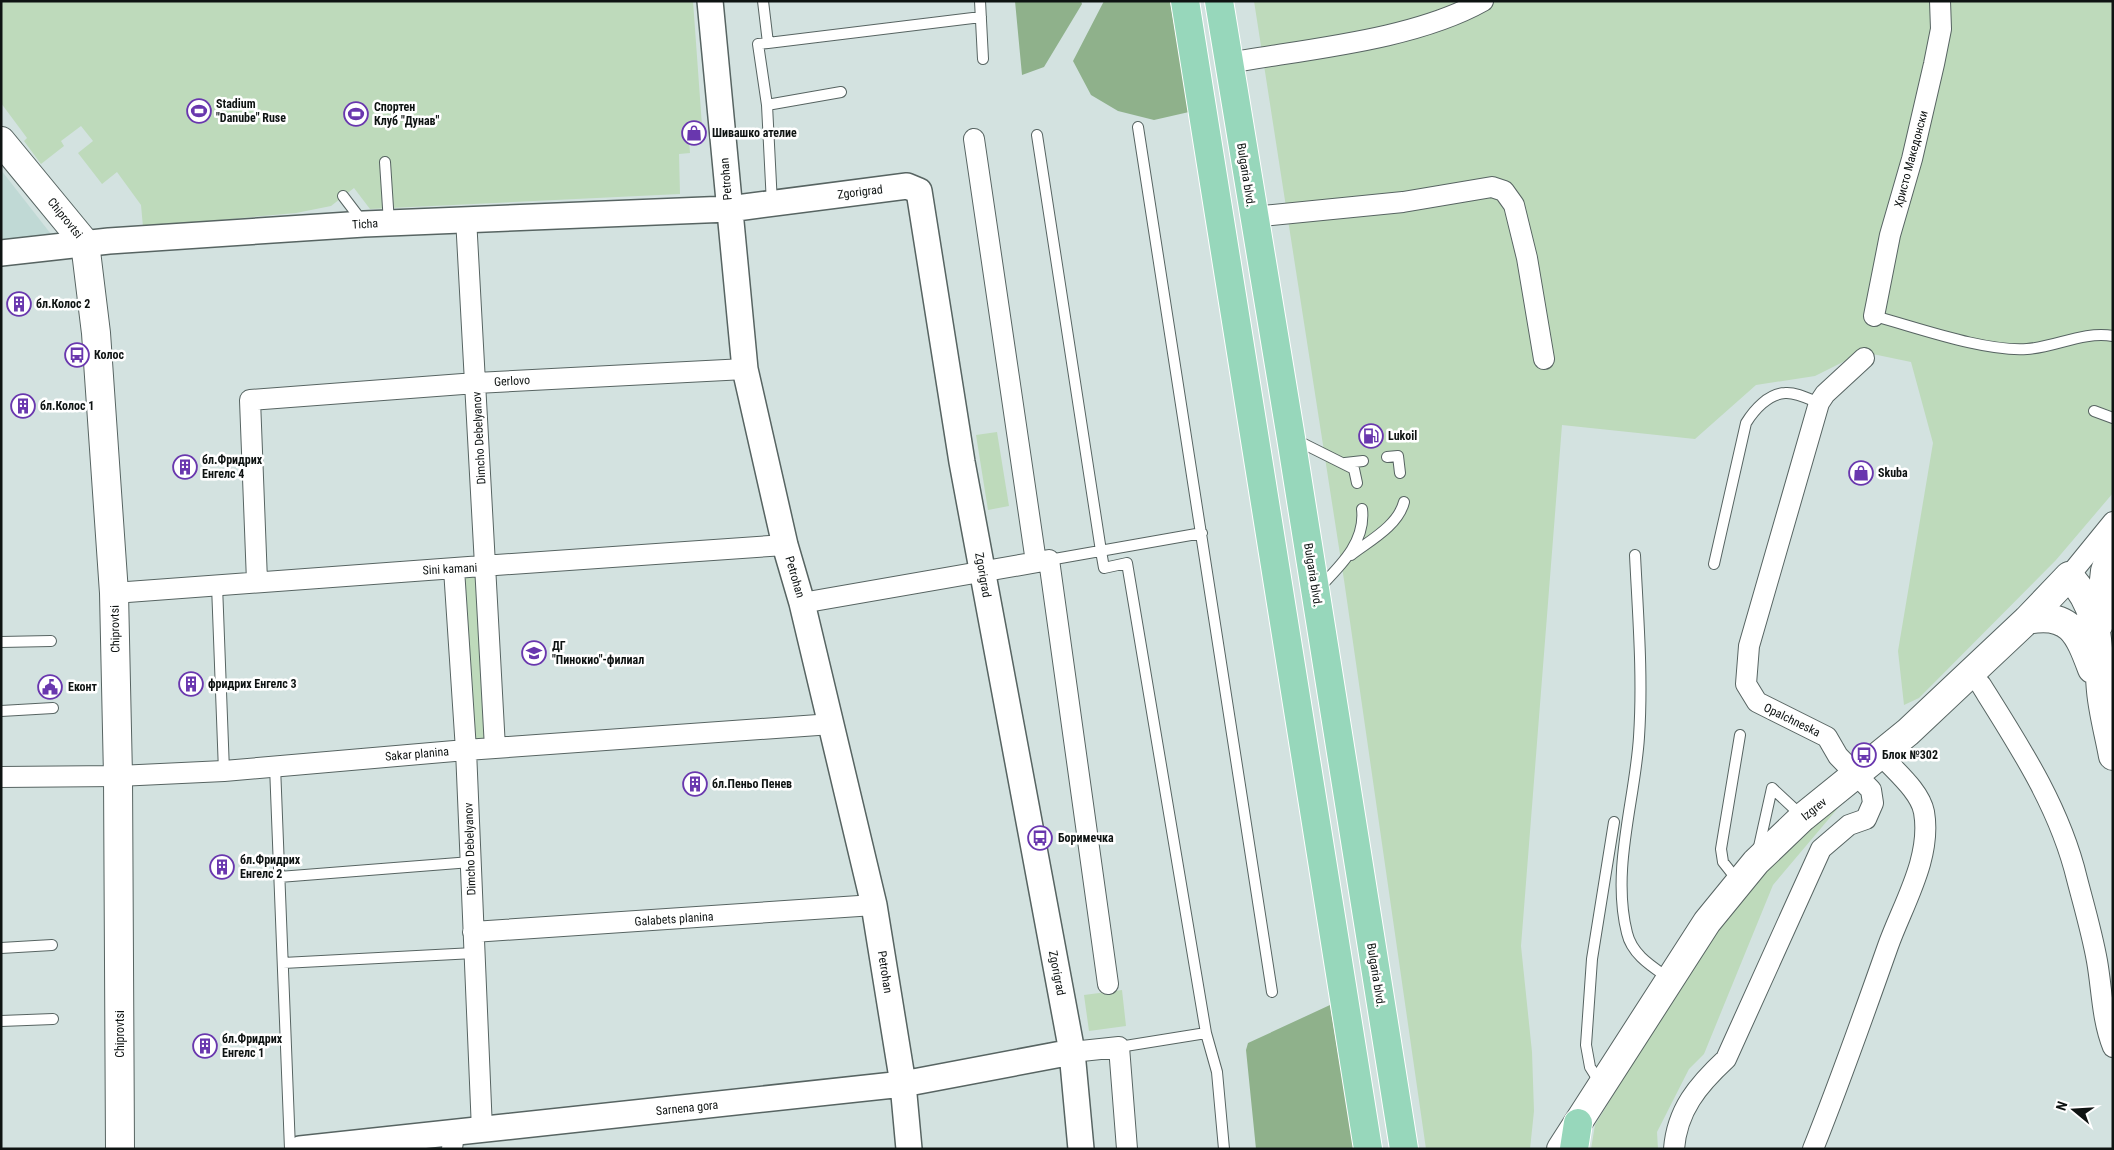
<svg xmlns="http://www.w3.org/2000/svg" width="2114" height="1150" font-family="'Roboto Condensed',sans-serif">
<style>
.built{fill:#c0d9d5}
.green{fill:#bedabb}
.forest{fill:#8fb18b}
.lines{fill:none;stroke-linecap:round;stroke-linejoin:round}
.service-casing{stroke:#576462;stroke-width:12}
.minor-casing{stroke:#576462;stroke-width:22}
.tertiary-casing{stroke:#576462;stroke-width:28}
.secondary-casing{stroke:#576462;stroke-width:30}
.trunk-casing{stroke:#fff;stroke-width:30}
.service{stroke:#fff;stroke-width:10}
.minor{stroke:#fff;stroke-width:20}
.tertiary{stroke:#fff;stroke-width:25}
.secondary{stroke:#fff;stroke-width:28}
.trunk{stroke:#97d7bb;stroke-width:28}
.labels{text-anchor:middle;stroke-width:5;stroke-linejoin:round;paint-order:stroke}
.poi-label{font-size:12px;font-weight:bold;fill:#0e1312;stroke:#fff;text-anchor:start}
.street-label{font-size:12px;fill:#0e1312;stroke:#fff}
</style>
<rect width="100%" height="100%" fill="#d3e2e0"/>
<!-- built -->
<path class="built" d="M1 170 54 238 1 244Z"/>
<!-- green -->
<path class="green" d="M1 1H693L702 126 688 127 690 153 679 154 680 194 370 209 354 188 331 206 296 213 143 227 141 205 117 172 102 184 78 153 93 141 81 126 61 141 64 146 41 164 24 141 27 138 1 103Z
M1254 1H2113V493L2056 560 1919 698 1904 705 1898 651 1933 443 1911 362 1863 352 1815 376 1756 385 1695 439 1562 425 1521 946 1532 1052 1534 1111 1530 1149H1426L1344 580Z
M997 432 1009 506 988 510 976 435Z
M477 574 486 739H475L463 575Z
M1832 807 1838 808 1773 885 1704 1054 1689 1069 1657 1132 1658 1149H1591L1595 1125 1727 907Z
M1122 990 1126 1026 1089 1031 1084 995Z"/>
<!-- forest -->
<path class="forest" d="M1015 1H1081L1082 4 1044 67 1022 75Z
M1104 1H1170L1189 112 1154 120 1118 111 1091 95 1073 61Z
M1330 1005 1354 1149H1256L1246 1050 1248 1043Z"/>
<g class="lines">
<!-- service casing -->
<g class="service-casing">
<path id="service" d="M763 1 768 43 758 44 767 105 772 204
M980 1 983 59
M768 43 981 17
M767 105 841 92
M1138 127 1272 992
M1037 135 1101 551 1104 568 1127 563 1206 1033 1217 1072 1224 1149
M385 162 389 223
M343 196 362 221
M1874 316C1916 327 1984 352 2027 349 2056 347 2083 331 2113 336
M2094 411 2113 418
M1294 439 1354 469 1357 483
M1387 457 1398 456 1400 473
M1345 463 1363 461
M1351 555C1369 541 1398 526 1404 502
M1635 555C1638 616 1643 676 1639 737 1635 801 1611 869 1627 933 1632 955 1653 967 1670 979
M1049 560 1202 533
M1714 564 1746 423C1754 410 1768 394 1785 393 1796 392 1809 399 1819 403
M217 585 224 771
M1318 589C1339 567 1366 543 1362 509
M1 642 51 641
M1 711 53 708
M275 766 290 1149
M1758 851 1772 788 1802 816
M279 877 471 862
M1738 881 1723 862 1721 849 1740 735
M1 948 52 945
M283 963 474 953
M1 1021 53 1019
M1119 1047 1206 1033
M1600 1083 1590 1067 1586 1045 1592 959 1614 822"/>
</g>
<!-- minor casing -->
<g class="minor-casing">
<path id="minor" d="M1228 63C1307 49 1414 40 1483 1
M974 139 1036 562
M1253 217 1403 202 1492 187 1504 191 1514 205 1527 258 1544 359
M466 218 495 748
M1874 316 1890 235 1912 159 1934 64 1941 29 1940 1
M454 569 466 750 482 1130
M2069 576 2113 522
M257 581 250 400 476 383 745 369
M114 593C338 575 561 561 785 545
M802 603 1049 560 1108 984
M1981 685C2020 747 2060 808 2077 879 2084 906 2092 933 2097 961 2102 989 2102 1020 2113 1047
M1 777 118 776 224 771 466 750 832 724
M473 932 874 905
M1072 1052 1119 1047 1127 1149
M452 1149 454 1133
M1674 1149C1677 1110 1698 1085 1726 1059L1821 849 1849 825 1866 819 1873 803 1871 790 1838 756 1827 737 1757 702 1746 684 1749 646 1819 403 1825 394 1864 358
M1813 1149C1840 1082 1864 1014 1888 946 1903 904 1932 858 1924 812 1920 791 1895 771 1881 755"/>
</g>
<!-- tertiary casing -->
<g class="tertiary-casing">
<path id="tertiary" d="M710 1 745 369 785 545 802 603 874 905 903 1084 909 1149
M1 253 109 241 364 224 729 209 907 186 919 191 962 462 1072 1052 1081 1149
M300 1149 903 1084 1072 1052"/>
</g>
<!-- secondary casing -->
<g class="secondary-casing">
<path id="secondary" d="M1 141 85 243 96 333 114 593 118 776 120 1149
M2027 620C2070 611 2079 634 2092 669
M2099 624 2105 571 2113 547
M1561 1149 1707 922 1756 862 1803 817 1908 732 2027 620 2069 576C2102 611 2097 647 2101 691 2103 713 2109 734 2113 756"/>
</g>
<!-- trunk casing -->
<g class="trunk-casing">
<path id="trunk" d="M1185 1 1368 1149
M1219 1 1291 438 1404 1149
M1574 1149 1578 1123"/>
</g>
<!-- service -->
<use href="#service" class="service"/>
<!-- minor -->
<use href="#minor" class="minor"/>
<!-- tertiary -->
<use href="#tertiary" class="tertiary"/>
<!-- secondary -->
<use href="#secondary" class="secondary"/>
<!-- trunk -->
<use href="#trunk" class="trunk"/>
</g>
<!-- icons -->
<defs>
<g id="stadium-ring" transform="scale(1.25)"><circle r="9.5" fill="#fff" stroke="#6937ae" stroke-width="1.5"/><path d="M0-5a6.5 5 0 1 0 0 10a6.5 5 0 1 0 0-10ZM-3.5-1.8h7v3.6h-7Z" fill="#6937ae"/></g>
<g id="shop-ring" transform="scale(1.25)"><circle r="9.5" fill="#fff" stroke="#6937ae" stroke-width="1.5"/><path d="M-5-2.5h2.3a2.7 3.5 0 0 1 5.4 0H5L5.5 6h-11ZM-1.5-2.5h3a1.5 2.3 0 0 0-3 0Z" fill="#6937ae"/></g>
<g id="building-ring" transform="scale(1.25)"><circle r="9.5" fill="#fff" stroke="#6937ae" stroke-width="1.5"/><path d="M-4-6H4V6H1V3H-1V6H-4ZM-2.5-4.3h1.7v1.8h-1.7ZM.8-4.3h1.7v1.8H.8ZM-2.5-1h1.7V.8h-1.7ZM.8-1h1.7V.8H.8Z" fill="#6937ae"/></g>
<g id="bus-ring" transform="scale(1.25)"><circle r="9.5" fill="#fff" stroke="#6937ae" stroke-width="1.5"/><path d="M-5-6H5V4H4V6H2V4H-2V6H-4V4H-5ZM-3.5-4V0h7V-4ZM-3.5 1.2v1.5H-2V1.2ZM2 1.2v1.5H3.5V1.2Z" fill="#6937ae"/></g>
<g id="fuel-ring" transform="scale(1.25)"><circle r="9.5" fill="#fff" stroke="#6937ae" stroke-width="1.5"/><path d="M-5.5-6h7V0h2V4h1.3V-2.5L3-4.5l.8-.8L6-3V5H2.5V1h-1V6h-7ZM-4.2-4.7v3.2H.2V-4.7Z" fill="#6937ae"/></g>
<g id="school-ring" transform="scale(1.25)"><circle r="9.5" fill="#fff" stroke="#6937ae" stroke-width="1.5"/><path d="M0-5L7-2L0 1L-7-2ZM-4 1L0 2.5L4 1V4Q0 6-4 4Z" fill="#6937ae"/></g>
<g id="civic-ring" transform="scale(1.25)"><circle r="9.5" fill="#fff" stroke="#6937ae" stroke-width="1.5"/><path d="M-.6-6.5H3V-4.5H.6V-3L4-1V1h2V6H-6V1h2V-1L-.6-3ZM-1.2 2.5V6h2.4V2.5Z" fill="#6937ae"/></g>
</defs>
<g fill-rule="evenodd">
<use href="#stadium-ring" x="199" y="111"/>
<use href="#stadium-ring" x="356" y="114"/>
<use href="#shop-ring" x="694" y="133"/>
<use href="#building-ring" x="19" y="304"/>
<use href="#bus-ring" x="77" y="355"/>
<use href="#building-ring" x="23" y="406"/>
<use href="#fuel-ring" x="1371" y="436"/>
<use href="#building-ring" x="185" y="467"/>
<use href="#shop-ring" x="1861" y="473"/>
<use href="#school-ring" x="534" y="653"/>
<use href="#building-ring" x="191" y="684"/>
<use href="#civic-ring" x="50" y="687"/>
<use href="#bus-ring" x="1864" y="755"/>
<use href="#building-ring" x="695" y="784"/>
<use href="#bus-ring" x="1040" y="838"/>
<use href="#building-ring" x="222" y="867"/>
<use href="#building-ring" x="205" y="1046"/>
</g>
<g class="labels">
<!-- poi labels -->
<g class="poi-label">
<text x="216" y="108">Stadium<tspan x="216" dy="14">"Danube" Ruse</tspan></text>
<text x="374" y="111">Спортен<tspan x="374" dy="14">Клуб "Дунав"</tspan></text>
<text x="712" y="137">Шивашко ателие</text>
<text x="36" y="308">бл.Колос 2</text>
<text x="94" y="359">Колос</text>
<text x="40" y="410">бл.Колос 1</text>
<text x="1388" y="440">Lukoil</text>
<text x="202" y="464">бл.Фридрих<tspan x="202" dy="14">Енгелс 4</tspan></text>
<text x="1878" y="477">Skuba</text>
<text x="552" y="650">ДГ<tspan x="552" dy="14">"Пинокио"-филиал</tspan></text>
<text x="208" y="688">фридрих Енгелс 3</text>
<text x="68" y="691">Еконт</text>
<text x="1882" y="759">Блок №302</text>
<text x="712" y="788">бл.Пеньо Пенев</text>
<text x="1058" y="842">Боримечка</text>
<text x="240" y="864">бл.Фридрих<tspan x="240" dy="14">Енгелс 2</tspan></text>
<text x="222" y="1043">бл.Фридрих<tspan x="222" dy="14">Енгелс 1</tspan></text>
</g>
<!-- street labels -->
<g class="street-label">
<text transform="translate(1911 159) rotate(-75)" y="4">Христо Македонски</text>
<text transform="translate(1246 175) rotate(81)" y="4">Bulgaria blvd.</text>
<text transform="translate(726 179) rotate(-95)" y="4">Petrohan</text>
<text transform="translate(860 192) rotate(-7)" y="4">Zgorigrad</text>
<text transform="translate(65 218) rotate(51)" y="4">Chiprovtsi</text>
<text transform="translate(365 224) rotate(-3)" y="4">Ticha</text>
<text transform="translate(512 381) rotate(-3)" y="4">Gerlovo</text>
<text transform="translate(479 438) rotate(-93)" y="4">Dimcho Debelyanov</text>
<text transform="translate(450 569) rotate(-3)" y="4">Sini kamani</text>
<text transform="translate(983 575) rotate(80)" y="4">Zgorigrad</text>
<text transform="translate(1313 575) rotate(81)" y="4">Bulgaria blvd.</text>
<text transform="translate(795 577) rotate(74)" y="4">Petrohan</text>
<text transform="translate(115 629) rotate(-91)" y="4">Chiprovtsi</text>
<text transform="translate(1792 720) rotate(26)" y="4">Opalchneska</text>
<text transform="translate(417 754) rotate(-5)" y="4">Sakar planina</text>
<text transform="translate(1814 809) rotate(-39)" y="4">Izgrev</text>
<text transform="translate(470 849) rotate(-92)" y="4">Dimcho Debelyanov</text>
<text transform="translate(674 919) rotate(-4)" y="4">Galabets planina</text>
<text transform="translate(885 972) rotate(81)" y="4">Petrohan</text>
<text transform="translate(1057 973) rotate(79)" y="4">Zgorigrad</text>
<text transform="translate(1376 975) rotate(81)" y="4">Bulgaria blvd.</text>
<text transform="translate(120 1034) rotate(-90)" y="4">Chiprovtsi</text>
<text transform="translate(687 1108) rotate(-6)" y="4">Sarnena gora</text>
</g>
</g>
<!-- border -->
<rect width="2114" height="1150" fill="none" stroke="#0e1312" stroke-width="5"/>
<!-- north arrow -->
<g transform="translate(2074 1110) rotate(288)" stroke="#ffffff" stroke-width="4" paint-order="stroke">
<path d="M0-4L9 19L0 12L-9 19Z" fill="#0e1312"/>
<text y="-8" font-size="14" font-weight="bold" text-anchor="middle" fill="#0e1312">N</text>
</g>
</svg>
